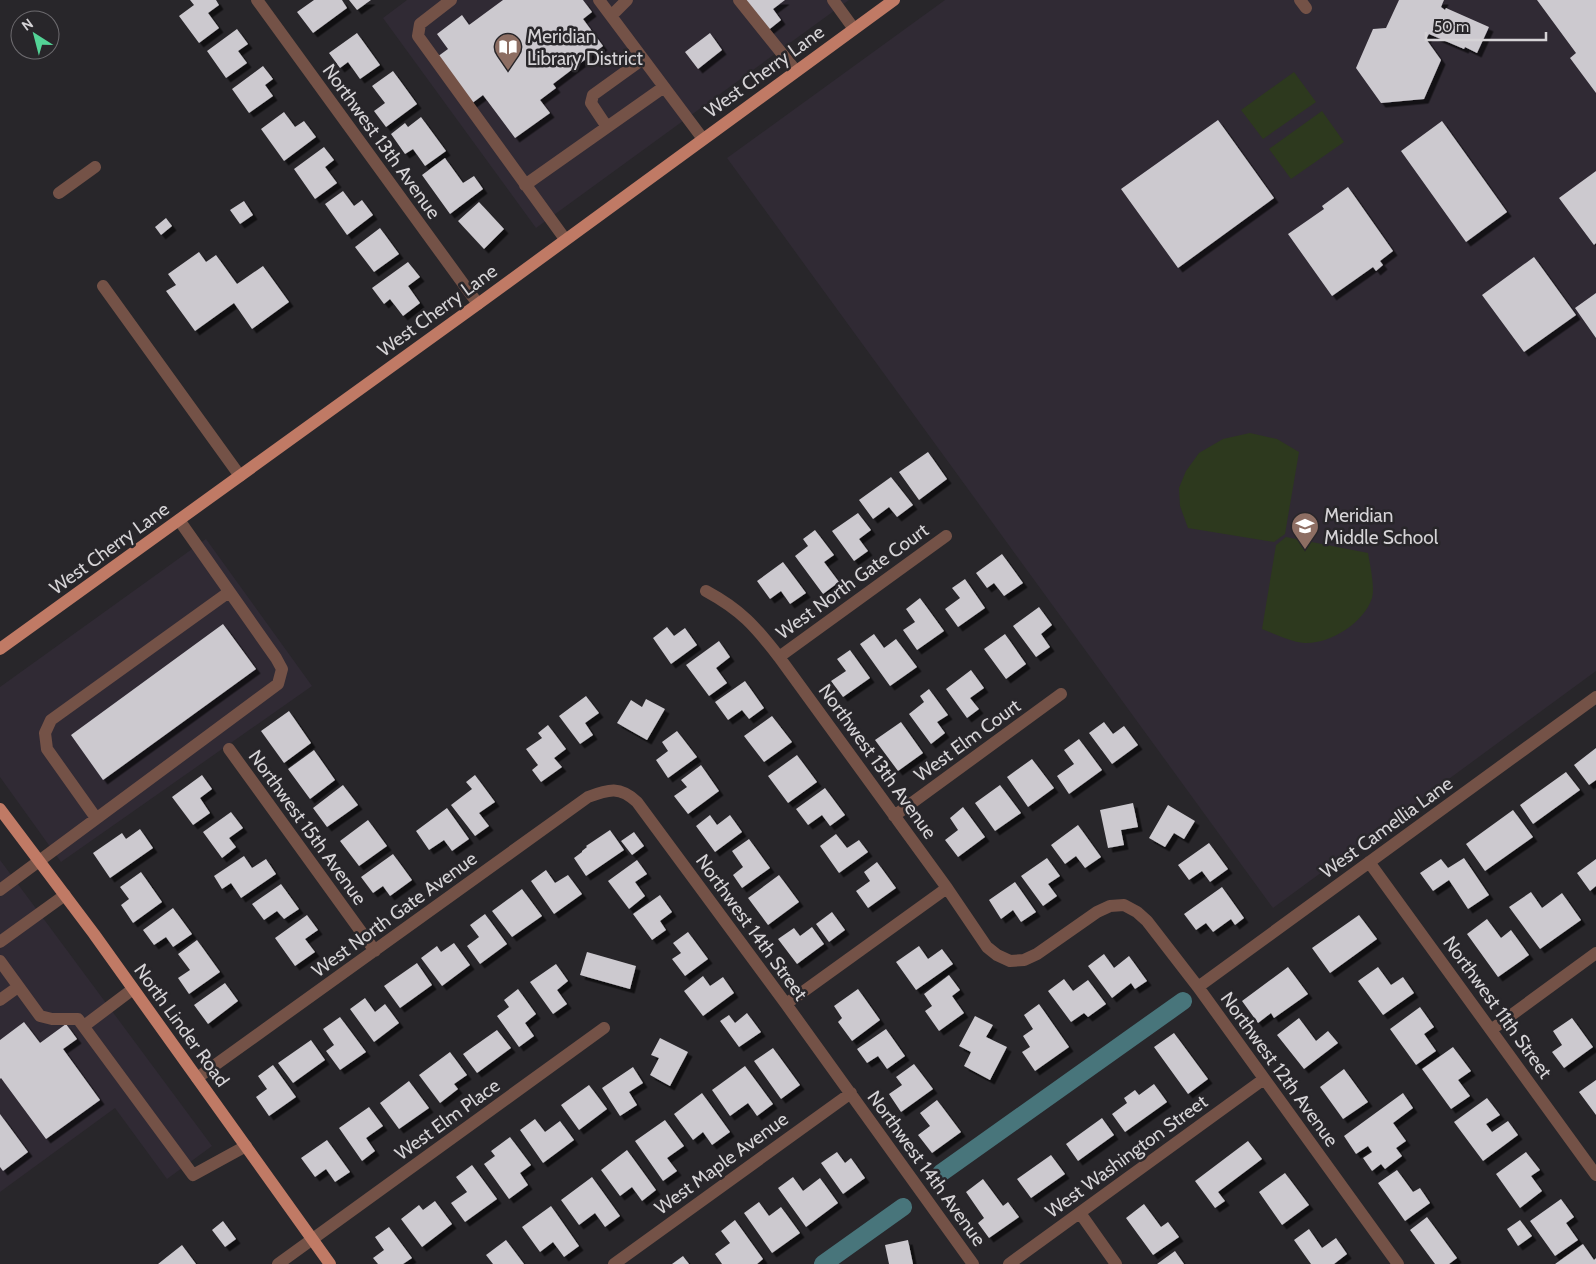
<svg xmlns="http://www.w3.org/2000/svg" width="1596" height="1264" font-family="Cabin,sans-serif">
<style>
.built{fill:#302a34}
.green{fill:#2d391e}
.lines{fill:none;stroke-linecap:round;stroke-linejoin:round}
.canal{stroke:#48757b;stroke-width:18}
.building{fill:#ccc9cf;filter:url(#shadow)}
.minor{stroke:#745247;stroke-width:12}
.major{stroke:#c07a65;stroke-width:12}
.labels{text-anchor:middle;stroke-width:5;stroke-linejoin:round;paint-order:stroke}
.poi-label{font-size:19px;fill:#d5d3d6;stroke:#28262a;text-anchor:start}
.street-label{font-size:19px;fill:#d5d3d6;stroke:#28262a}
</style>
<defs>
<filter id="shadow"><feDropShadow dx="4.5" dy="4.5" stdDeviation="0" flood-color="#0009"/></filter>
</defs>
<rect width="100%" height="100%" fill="#28262a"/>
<!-- built -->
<path class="built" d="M407 0H849L536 228 383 18Z
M945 0H1596V671L1273 908 727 158Z
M206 539 312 686 61 862 0 777V687Z
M0 860 212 1146 167 1179 115 1108 0 1192Z"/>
<!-- green -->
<path class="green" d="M1294 72 1316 102 1263 139 1241 110Z
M1322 111 1344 142 1291 179 1269 149Z
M1250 433 1277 439 1299 452 1285 534 1274 542 1188 528 1180 506 1179 488 1186 471 1199 453 1223 439Z
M1286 537 1368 553C1370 565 1375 587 1372 598 1364 623 1330 644 1305 643 1291 642 1275 634 1262 629L1276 545Z"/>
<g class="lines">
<!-- canal -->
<path class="canal" d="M941 1173 1183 1001
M823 1264 903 1207"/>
</g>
<!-- building -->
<path class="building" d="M190 0H216L219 5 208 13 219 28 199 43 179 16 194 5Z
M314 0H342L347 8 313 33 297 12Z
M349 0H371L357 10Z
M503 0H583L592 12 583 19 603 46 553 84 556 88 540 100 550 113 515 138 483 95 471 104 437 57 448 49 437 34 462 15 469 25Z
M743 0H785L773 9 781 20 766 32Z
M1399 0H1444L1441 7 1445 10 1446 8 1489 27 1477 53 1465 47 1464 49 1429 34 1426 39 1441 60 1424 99 1381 103 1356 68 1373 29 1386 28Z
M1537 0H1596V93L1570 58 1576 53Z
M237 29 248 44 238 51 247 63 226 78 207 51Z
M357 33 380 65 360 79 348 62 340 68 329 53Z
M710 33 722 50 698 69 685 52Z
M263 66 273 79 265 85 273 96 249 113 232 89Z
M393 71 417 104 386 127 374 111 385 103 372 86Z
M284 112 295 127 304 121 316 137 284 161 261 129Z
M421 117 446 151 425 166 413 149 405 154 391 134 405 123 408 127Z
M1218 120 1274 198 1178 268 1121 189Z
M1442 121 1507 212 1466 242 1401 151Z
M324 147 334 160 325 167 337 183 315 199 294 169Z
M445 158 463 183 474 176 483 189 450 214 422 175Z
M1596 171V243L1594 245 1559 198Z
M1348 187 1393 251 1380 261 1383 265 1376 271 1373 267 1332 296 1288 234 1324 209 1322 206Z
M343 191 354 206 362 200 373 215 347 235 325 204Z
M244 201 253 215 240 224 230 210Z
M479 202 504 229 484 249 458 221Z
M166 218 172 226 161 235 155 227Z
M380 228 399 254 374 272 355 247Z
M199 252 206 262 216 255 237 284 263 266 289 302 252 329 234 303 195 331 166 291 176 285 168 274Z
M1534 257 1576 315 1524 352 1482 295Z
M408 262 420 277 408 286 420 303 403 316 390 299 384 304 372 288Z
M1596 293V338L1575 308Z
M928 452 947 479 919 500 899 472Z
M891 477 913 505 897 517 889 507 873 519 859 500Z
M858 513 871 530 859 539 868 551 854 561 832 531Z
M815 530 834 555 824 562 839 582 823 594 795 556 808 546 803 539Z
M1002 554 1023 583 1004 596 994 583 987 588 976 573Z
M783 562 806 593 790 604 781 591 770 599 757 581Z
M965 579 985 608 958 627 945 609 960 598 952 588Z
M920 598 944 631 917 650 903 630 915 622 906 609Z
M1039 607 1052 625 1041 634 1050 647 1036 657 1013 626Z
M223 624 256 669 103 780 71 735Z
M667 627 674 636 685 628 697 645 671 664 653 638Z
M874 634 884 648 896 639 917 667 890 686 860 644Z
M1005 634 1026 664 1006 679 984 649Z
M719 641 730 657 716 668 727 683 709 696 686 665Z
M850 650 870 678 843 697 831 681 846 671 837 659Z
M971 670 984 688 970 698 979 709 967 718 946 689Z
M745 681 764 708 749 719 742 710 728 720 715 702Z
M929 689 948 715 937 722 945 733 931 744 909 714 924 702 920 696Z
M586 696 599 713 585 723 593 735 580 744 559 716Z
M646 699 665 709 647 740 617 723 631 700 642 707Z
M289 711 311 743 284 763 261 731Z
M772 716 792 742 764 762 744 736Z
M901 722 923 753 898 771 875 740Z
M1104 722 1113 734 1124 726 1138 745 1112 764 1089 733Z
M548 725 566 749 554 758 562 767 541 782 532 770 538 765 526 749 542 738 538 733Z
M677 731 697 757 668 778 656 760 668 751 662 742Z
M1079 739 1102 770 1069 794 1057 776 1074 764 1064 750Z
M1596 748V780L1589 785 1574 765Z
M314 750 335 780 310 799 288 769Z
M797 755 817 782 788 803 768 776Z
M1032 759 1054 788 1028 807 1007 777Z
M701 765 719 791 688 814 674 796 687 787 681 780Z
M1566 772 1580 790 1533 824 1520 805Z
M202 775 212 789 200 798 210 813 193 825 172 797Z
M475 775 495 802 479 813 489 826 475 836 451 805 472 789 466 782Z
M343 785 358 805 327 827 313 808Z
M1000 785 1021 813 995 831 975 803Z
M825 788 845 815 830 826 822 815 808 825 796 809Z
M1133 803 1138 827 1121 830 1124 845 1108 848 1100 810Z
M1168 805 1195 821 1184 839 1174 833 1165 847 1149 838Z
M963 807 985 837 958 857 945 840 958 830 950 818Z
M447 808 469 839 452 851 444 840 429 850 416 831Z
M1513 810 1533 837 1485 871 1466 844Z
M231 812 243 828 229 838 236 847 222 858 203 832Z
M710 815 717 825 730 815 742 832 715 852 696 826Z
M368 820 387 846 359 866 340 841Z
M1078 825 1101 857 1085 868 1076 856 1065 864 1051 845Z
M140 829 153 848 110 878 93 853 122 833 126 839Z
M610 830 624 850 586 876 574 858 582 852V851L587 847 586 846Z
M634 832 644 846 632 855 621 841Z
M836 834 847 848 859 840 868 852 839 873 820 846Z
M749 839 770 868 742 888 733 875 743 867 732 851Z
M1209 843 1228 869 1210 882 1202 871 1189 880 1178 865Z
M393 854 412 880 390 896 383 886 373 893 361 877Z
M244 856 252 868 266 859 276 874 241 898 231 883 222 889 214 876Z
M1047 858 1060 876 1048 884 1057 896 1043 906 1021 876Z
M1464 858 1489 895 1468 909 1449 880 1433 891 1420 873 1441 859 1448 868Z
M1596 859V886L1590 891 1577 873Z
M637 860 647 874 635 882 645 896 629 909 608 881Z
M877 862 896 888 868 908 856 891 870 881 864 872Z
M546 870 555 883 568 875 582 894 554 914 531 881Z
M141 872 162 902 133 923 121 905 129 899 120 887Z
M779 875 799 902 768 925 748 898Z
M1015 882 1036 912 1021 922 1013 910 1001 919 989 900Z
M281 884 299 909 284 919 277 911 264 920 252 904Z
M1222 887 1244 918 1235 925 1231 919 1213 932 1206 923 1196 930 1184 914Z
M522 889 542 916 512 937 492 911Z
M1531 892 1542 908 1562 893 1581 920 1540 949 1509 907Z
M660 895 672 912 660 921 666 930 652 940 633 914Z
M173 908 192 934 173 947 166 937 154 945 143 930Z
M832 912 845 930 829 942 816 924Z
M485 914 507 944 480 964 467 946 479 937 470 925Z
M307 915 318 930 305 939 315 952 295 966 275 938Z
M1359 915 1377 939 1330 973 1312 948Z
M1487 919 1501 938 1511 930 1529 955 1498 977 1467 934Z
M812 927 824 944 797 964 778 939 794 928 800 936Z
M688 932 708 959 685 976 672 959 681 953 673 943Z
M197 940 220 972 189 994 178 978 190 970 178 954Z
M454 943 470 965 442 986 421 958 437 946 441 952Z
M919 946 928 959 942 949 953 964 916 990 896 962Z
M587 952 636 966 630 989 580 975Z
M1104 954 1114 968 1129 956 1147 981 1135 989 1131 983 1112 998 1088 966Z
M417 963 432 985 400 1008 384 986Z
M556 964 568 981 557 990 567 1004 553 1014 530 982Z
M1288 967 1308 994 1274 1018 1271 1013 1258 1023 1242 1001Z
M1378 967 1391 985 1403 977 1414 993 1383 1015 1358 981Z
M949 975 960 990 952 996 964 1013 939 1031 925 1011 932 1006 924 994Z
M703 976 710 986 723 977 734 993 703 1016 684 991Z
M1064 979 1073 991 1088 980 1106 1004 1088 1017 1084 1013 1071 1022 1048 991Z
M225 983 238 1001 208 1024 194 1005Z
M518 989 536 1014 525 1023 534 1036 519 1047 497 1016 509 1007 504 1000Z
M858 989 880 1020 852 1041 838 1022 842 1018 834 1006Z
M365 998 375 1012 385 1004 399 1023 374 1042 350 1009Z
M1039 1004 1069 1047 1035 1071 1022 1052 1030 1047 1023 1036 1033 1029 1024 1015Z
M1420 1007 1434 1027 1424 1034 1436 1051 1416 1065 1390 1029Z
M747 1013 761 1032 739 1047 720 1021 729 1015 735 1023Z
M975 1016 993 1025 986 1037 1007 1047 990 1080 964 1066 971 1052 959 1046Z
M340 1017 366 1052 340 1070 326 1051 334 1045 323 1029Z
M1299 1018 1316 1041 1328 1031 1338 1043 1304 1069 1277 1035Z
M1572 1018 1593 1047 1564 1068 1552 1052 1562 1045 1553 1031Z
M24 1022 40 1043 66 1024 77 1039 63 1049 100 1100 46 1139 1 1078 0 1079V1040Z
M886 1029 905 1056 887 1069 878 1056 867 1063 857 1049Z
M497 1030 511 1048 477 1073 463 1054Z
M1174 1033 1208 1079 1188 1094 1154 1047Z
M660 1038 688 1052 670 1086 650 1075 659 1058 651 1055Z
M311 1040 325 1060 293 1083 278 1063Z
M1453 1047 1471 1071 1458 1080 1470 1096 1451 1109 1422 1069Z
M773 1048 800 1085 781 1099 754 1061Z
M450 1052 467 1075 454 1084 458 1089 440 1103 419 1075Z
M914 1064 933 1089 901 1112 889 1094 902 1085 896 1077Z
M273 1065 296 1097 269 1116 256 1097 267 1089 258 1076Z
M745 1066 773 1104 757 1116 748 1103 730 1116 712 1090Z
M633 1067 643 1083 629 1092 637 1105 620 1116 602 1088Z
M1344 1069 1368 1102 1343 1119 1320 1087Z
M1596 1080V1115L1579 1092Z
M409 1081 429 1108 399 1129 380 1103Z
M1154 1084 1167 1102 1125 1132 1112 1114 1127 1103 1124 1098 1135 1090 1139 1095Z
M589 1085 607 1109 579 1130 561 1105Z
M702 1093 730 1132 712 1145 703 1132 693 1140 674 1114Z
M1403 1093 1413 1108 1393 1123 1406 1141 1396 1148 1402 1156 1385 1169 1381 1164 1372 1171 1363 1158 1372 1152 1368 1146 1356 1154 1344 1136Z
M1487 1098 1500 1115 1486 1124 1492 1132 1508 1121 1518 1135 1483 1161 1454 1122Z
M937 1100 961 1132 932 1153 918 1135 930 1126 920 1113Z
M369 1107 383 1126 366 1138 375 1151 362 1161 339 1128Z
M0 1114 28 1152 3 1171 0 1167Z
M1102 1118 1114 1135 1078 1161 1066 1144Z
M535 1119 545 1132 560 1121 574 1140 543 1163 520 1130Z
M665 1120 684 1146 667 1158 677 1171 663 1181 635 1141Z
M510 1137 531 1165 520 1173 528 1185 509 1199 484 1164 495 1156 491 1151Z
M327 1140 350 1172 335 1182 326 1169 315 1177 301 1158Z
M1248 1141 1262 1159 1218 1192 1225 1201 1215 1208 1195 1181Z
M627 1150 656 1190 642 1201 632 1187 620 1196 601 1170Z
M837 1152 845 1163 851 1158 865 1178 843 1194 821 1163Z
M1526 1152 1540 1170 1531 1176 1542 1191 1520 1208 1496 1174Z
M1051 1155 1065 1174 1031 1198 1017 1179Z
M472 1165 497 1199 465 1222 451 1203 467 1192 456 1177Z
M1397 1170 1413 1192 1420 1188 1430 1203 1405 1221 1378 1183Z
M1285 1173 1309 1205 1282 1225 1259 1192Z
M592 1177 620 1216 605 1227 595 1213 579 1225 561 1200Z
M793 1177 803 1191 820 1178 838 1203 806 1227 778 1188Z
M983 1179 1003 1206 1008 1202 1019 1217 989 1238 978 1223 984 1218 966 1192Z
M1561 1199 1574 1217 1566 1223 1578 1240 1555 1256 1530 1221Z
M435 1201 452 1224 422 1247 401 1219 419 1205 423 1210Z
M759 1202 769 1216 781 1207 800 1233 772 1253 744 1213Z
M1144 1204 1161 1227 1168 1222 1179 1237 1153 1255 1126 1218Z
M551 1206 579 1246 564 1257 553 1242 540 1252 522 1227Z
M1427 1217 1457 1258 1449 1264H1435L1410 1230Z
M735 1220 763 1259 757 1264H722L715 1254 730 1243 721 1231Z
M1520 1220 1532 1236 1518 1246 1507 1229Z
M223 1221 236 1239 225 1247 212 1230Z
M389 1227 412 1258 403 1264H378L373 1258 384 1250 375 1237Z
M1309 1229 1322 1248 1336 1238 1347 1254 1334 1264H1311L1294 1240Z
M506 1240 524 1264H493L486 1255Z
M908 1240 913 1264H889L885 1245Z
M1583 1244 1594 1260 1596 1258V1264H1555Z
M182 1245 196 1264H158Z
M1175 1251 1184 1264H1157Z
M683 1256 689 1264H672Z"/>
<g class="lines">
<!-- minor -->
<path class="minor" d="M257 0 478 304
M451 0 420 24 418 36 565 239
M599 0 703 139
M739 0 796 71
M833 0 854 29
M1300 0 1306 8
M611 16 627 0
M607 127 591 103 593 95 643 59
M525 185 664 87
M59 193 95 167
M103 286 240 476
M706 591C741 610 755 626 779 657L947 888 987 947 997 955 1010 961 1024 960 1037 954 1097 912 1110 906 1124 905 1137 912 1147 921 1198 987 1398 1264
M779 657 946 536
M229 749 375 951
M894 816 1061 694
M96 818 47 749 45 733 51 720 229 592
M1369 862 1596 1175
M0 890 278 684 282 669 276 658 179 520
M0 942 65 895
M0 961 40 1016 52 1019H78L193 1175 246 1146
M1198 987 1596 697
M0 1000 18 987
M786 1004 947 888
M84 1026 133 989
M1491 1030 1596 953
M197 1078 588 797C609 789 620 786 637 802L786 1004 973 1264
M1080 1213 1116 1264
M278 1264 604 1028
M614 1264 851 1093
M1009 1264 1264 1079"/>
<!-- major -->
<path class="major" d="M0 649 478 304 894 0
M0 809 94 934 330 1264"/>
</g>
<!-- icons -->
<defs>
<g id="library-pin" transform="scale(1.4375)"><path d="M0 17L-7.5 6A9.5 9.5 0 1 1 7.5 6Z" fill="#8d6e63" stroke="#28262a"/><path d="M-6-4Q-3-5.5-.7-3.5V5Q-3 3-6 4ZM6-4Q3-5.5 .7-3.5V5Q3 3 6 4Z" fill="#fff"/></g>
<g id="school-pin" transform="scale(1.4375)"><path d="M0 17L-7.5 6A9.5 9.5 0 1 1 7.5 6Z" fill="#8d6e63" stroke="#28262a"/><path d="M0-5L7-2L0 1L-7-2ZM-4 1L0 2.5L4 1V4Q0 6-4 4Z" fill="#fff"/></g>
</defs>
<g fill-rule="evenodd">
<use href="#library-pin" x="508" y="47"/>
<use href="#school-pin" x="1305" y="526"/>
</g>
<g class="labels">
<!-- poi labels -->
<g class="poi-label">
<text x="527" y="43">Meridian<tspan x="527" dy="22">Library District</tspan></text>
<text x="1324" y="522">Meridian<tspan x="1324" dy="22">Middle School</tspan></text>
</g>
<!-- street labels -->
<g class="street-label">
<text transform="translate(764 71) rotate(-36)" y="7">West Cherry Lane</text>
<text transform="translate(382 141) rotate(54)" y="7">Northwest 13th Avenue</text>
<text transform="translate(437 310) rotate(-36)" y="7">West Cherry Lane</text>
<text transform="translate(109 548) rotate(-36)" y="7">West Cherry Lane</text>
<text transform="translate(852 581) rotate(-36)" y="7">West North Gate Court</text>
<text transform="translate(967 740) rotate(-36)" y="7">West Elm Court</text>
<text transform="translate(878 761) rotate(54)" y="7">Northwest 13th Avenue</text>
<text transform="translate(308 827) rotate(54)" y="7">Northwest 15th Avenue</text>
<text transform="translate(1386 827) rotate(-36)" y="7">West Camellia Lane</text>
<text transform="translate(394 914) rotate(-36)" y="7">West North Gate Avenue</text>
<text transform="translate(752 927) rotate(54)" y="7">Northwest 14th Street</text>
<text transform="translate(1498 1007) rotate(54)" y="7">Northwest 11th Street</text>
<text transform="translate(182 1025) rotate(54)" y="7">North Linder Road</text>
<text transform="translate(1280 1069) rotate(54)" y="7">Northwest 12th Avenue</text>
<text transform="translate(447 1119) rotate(-36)" y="7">West Elm Place</text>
<text transform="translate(1126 1156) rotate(-36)" y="7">West Washington Street</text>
<text transform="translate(721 1163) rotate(-36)" y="7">West Maple Avenue</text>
<text transform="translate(927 1168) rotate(54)" y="7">Northwest 14th Avenue</text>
</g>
</g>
<!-- north arrow -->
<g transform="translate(35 35) rotate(324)"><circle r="24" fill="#28262a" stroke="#6d6b6f"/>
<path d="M0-4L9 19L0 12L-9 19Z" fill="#53d396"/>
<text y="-8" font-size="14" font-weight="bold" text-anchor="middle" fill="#d5d3d6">N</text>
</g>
<!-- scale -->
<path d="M1426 32v8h120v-8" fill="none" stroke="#d5d3d6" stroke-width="2.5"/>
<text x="1434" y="32" font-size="15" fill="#d5d3d6" stroke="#28262a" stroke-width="4" paint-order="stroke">50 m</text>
</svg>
